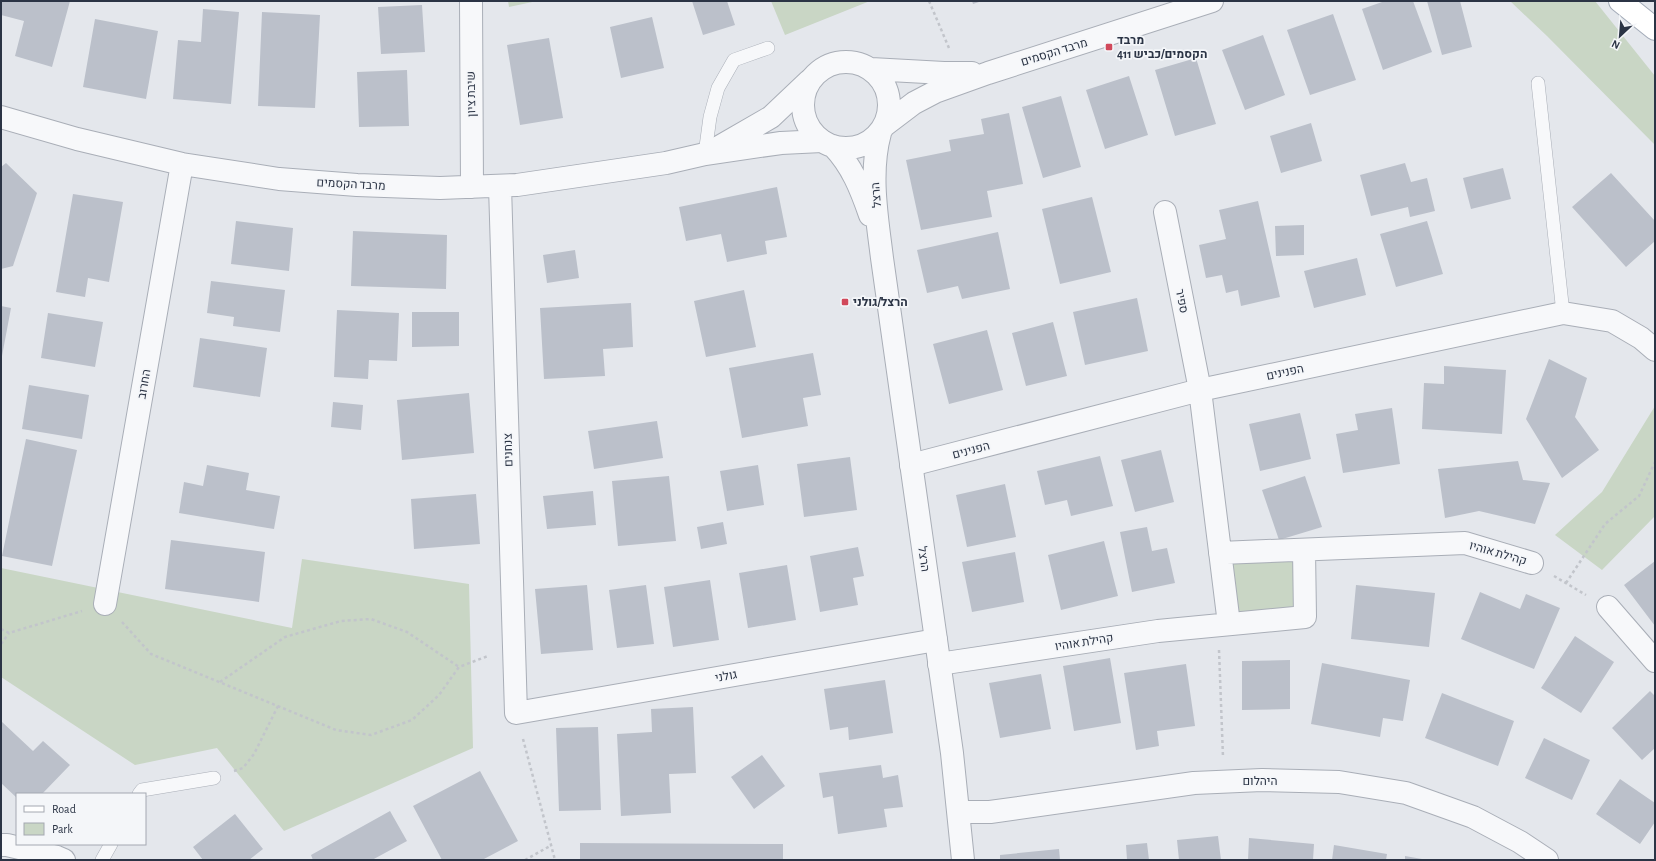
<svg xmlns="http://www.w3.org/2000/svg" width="1656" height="861" font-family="'Alegreya Sans',Heebo,sans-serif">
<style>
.green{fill:#c9d6c5}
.building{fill:#bbc0ca}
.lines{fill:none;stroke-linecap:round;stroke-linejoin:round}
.service-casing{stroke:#a9aeb7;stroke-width:14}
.minor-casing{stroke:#a9aeb7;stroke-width:24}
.tertiary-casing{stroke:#a9aeb7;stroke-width:24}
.primary-casing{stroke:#a3abb8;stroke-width:24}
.path{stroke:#c2c5cb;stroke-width:2.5;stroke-dasharray:3 3;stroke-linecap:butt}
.service{stroke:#f7f8fa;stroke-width:13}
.minor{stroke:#f7f8fa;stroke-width:22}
.tertiary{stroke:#f7f8fa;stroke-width:22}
.primary{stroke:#fff;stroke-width:22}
.poi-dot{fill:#d1495b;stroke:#f4f6f9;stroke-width:1.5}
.labels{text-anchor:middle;stroke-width:3.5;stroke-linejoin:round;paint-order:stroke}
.poi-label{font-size:12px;font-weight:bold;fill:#2b3445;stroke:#f4f6f9;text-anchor:start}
.street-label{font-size:12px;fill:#2b3445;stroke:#f4f6f9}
</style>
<rect width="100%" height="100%" fill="#e4e7ec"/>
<!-- green -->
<path class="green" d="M508 1H537L509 7Z
M771 1H870L785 35Z
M1510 1H1595L1655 76V145L1547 36Z
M1655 406V516L1602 570 1555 535 1602 492Z
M1304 550 1305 617 1229 624 1220 553Z
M302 559 469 584 473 748 284 831 217 748 135 765 1 677V568L292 628Z"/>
<!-- building -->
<path class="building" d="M1 1H70L52 67 15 56 24 21 1 15Z
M692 1H727L735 25 703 35Z
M972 1H982L973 4Z
M1385 1H1413L1432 52 1383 70 1362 9Z
M1427 1H1460L1472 47 1442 55Z
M422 5 425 52 381 54 378 7Z
M203 9 239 12 231 104 173 99 178 40 201 42Z
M262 12 320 15 315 108 258 106Z
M1333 14 1356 80 1310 95 1287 30Z
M652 17 664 68 621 78 610 27Z
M95 19 158 31 146 99 83 87Z
M1263 35 1285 95 1245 110 1222 50Z
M549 38 563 118 520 125 507 45Z
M1196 58 1216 124 1175 136 1155 70Z
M407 70 409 126 359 127 357 72Z
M1129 76 1148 135 1105 149 1086 90Z
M1061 96 1081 167 1043 178 1022 107Z
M1009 113 1023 184 987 191 992 217 921 230 906 160 951 151 949 140 984 134 981 119Z
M1311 123 1322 161 1281 173 1270 136Z
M6 163 37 193 13 266 1 269V167Z
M1405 163 1411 182 1427 178 1435 211 1410 217 1408 207 1371 216 1360 175Z
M1503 168 1511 199 1471 209 1463 178Z
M1611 173 1655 221V241L1626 267 1572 207Z
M777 187 787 237 765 241 767 254 727 262 721 234 686 241 679 207Z
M73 194 123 202 109 282 88 278 85 297 56 292Z
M1092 197 1111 272 1060 284 1042 209Z
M1258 201 1280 297 1241 306 1238 290 1226 293 1222 275 1206 278 1199 245 1226 239 1219 210Z
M236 221 293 228 289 271 231 264Z
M1427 221 1443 274 1396 287 1380 234Z
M1304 225V255L1276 256 1275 226Z
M353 231 447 235 446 289 351 286Z
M998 232 1010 289 962 299 958 286 927 293 917 250Z
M575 250 579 278 547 283 543 255Z
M1357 258 1366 295 1314 308 1304 271Z
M211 281 285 290 280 332 233 326 234 317 207 313Z
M744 290 756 347 706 357 694 301Z
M1137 298 1148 351 1085 365 1073 312Z
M631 303 633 347 603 349 605 376 544 379 540 308Z
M1 306 11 308 2 356 1 355Z
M337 310 399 313 397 361 369 360 368 379 334 377Z
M412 312H459V346L412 347Z
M48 313 103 322 95 367 41 358Z
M1053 322 1067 376 1026 386 1012 333Z
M987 330 1003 390 949 404 933 344Z
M200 338 267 348 260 397 193 387Z
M813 353 821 395 803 398 808 426 742 438 729 368Z
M1549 359 1587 378 1575 417 1599 450 1562 478 1526 419Z
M1444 366 1506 370 1502 434 1422 429 1424 383 1444 384Z
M29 385 89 395 82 439 22 429Z
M469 393 474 453 402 460 397 400Z
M333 402 363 405 361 430 331 427Z
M1392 408 1400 464 1343 473 1336 434 1358 430 1355 414Z
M1300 413 1311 459 1260 471 1249 424Z
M657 421 663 458 594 469 588 431Z
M26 439 77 450 52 566 2 556Z
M1161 450 1174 502 1135 512 1121 460Z
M1100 456 1113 506 1071 516 1067 500 1045 505 1037 471Z
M850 457 857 510 804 517 797 464Z
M1518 461 1523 480 1550 483 1535 524 1479 511 1445 518 1438 469Z
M207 465 249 473 246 490 280 496 274 529 179 513 184 482 203 486Z
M758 465 764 505 727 511 720 471Z
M669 476 676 541 618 546 612 481Z
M1305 476 1322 527 1279 540 1262 490Z
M1005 484 1016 537 967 547 956 495Z
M593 491 596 525 547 529 543 496Z
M476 494 480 544 414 549 411 499Z
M723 522 727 544 701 549 697 527Z
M1147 527 1152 551 1167 548 1175 583 1132 592 1120 532Z
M171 540 265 552 259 602 165 589Z
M1104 541 1118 596 1061 610 1048 555Z
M858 547 864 576 853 578 858 605 820 612 810 556Z
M1015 552 1024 602 972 612 962 562Z
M1655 561V626L1624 585Z
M787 565 796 620 748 628 739 573Z
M710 580 719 640 673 647 664 587Z
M587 585 593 650 541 654 535 589Z
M646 585 654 644 617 648 609 590Z
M1356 585 1435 593 1429 647 1351 639Z
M1480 592 1520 609 1526 594 1560 608 1534 669 1461 639Z
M1575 636 1614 662 1581 713 1541 688Z
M1110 658 1121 723 1074 731 1063 666Z
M1290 660V709L1242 710V661Z
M1322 663 1410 680 1403 721 1383 718 1380 737 1311 724Z
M1186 664 1195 726 1157 731 1159 746 1136 750 1124 673Z
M1041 674 1051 729 1000 738 989 683Z
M885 680 893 733 849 740 848 727 830 730 824 689Z
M1650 691 1655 696V748L1642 760 1612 728Z
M1442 693 1514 721 1498 766 1425 738Z
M693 707 696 773 669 774 671 813 621 816 617 734 652 732 651 709Z
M1 721 33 751 43 741 70 765 42 794H17V798L1 783Z
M598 727 601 810 559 811 556 728Z
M1544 738 1590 760 1572 800 1525 778Z
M762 755 785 786 754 809 731 777Z
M881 765 883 778 898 775 903 807 884 809 887 827 838 834 833 796 823 798 819 773Z
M480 771 518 841 482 860H442L413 806Z
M1620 779 1655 803V822L1640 844 1596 814Z
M390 811 407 841 372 860H313L311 855Z
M235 814 263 849 249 860H203L193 847Z
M1218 836 1221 860H1179L1177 840Z
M1249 838 1314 844 1313 860H1248Z
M580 843 783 844V860H580Z
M1147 843 1149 860H1127L1126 845Z
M1334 845 1387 854 1386 860H1332Z
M1059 849 1060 860H1000V855Z
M1405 856 1422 859V860H1405Z"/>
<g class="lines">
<!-- service casing -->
<g class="service-casing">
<path id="service" d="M1538 83 1563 313
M705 154 710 117 718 88 734 60 768 48
M139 794 142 790 214 778
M102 860 111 844"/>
</g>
<!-- minor casing -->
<g class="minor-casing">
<path id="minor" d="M471 1 472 187
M1 117 77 139 182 164 279 179 357 185 440 188 517 185 666 163 705 154 781 143 822 141
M719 147 771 117 809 81
M500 186 516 713 936 640
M1165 212 1200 390 1229 624
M911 465 1200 390 1563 313 1612 321 1641 338 1655 350
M1220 553 1465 543 1532 563
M105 604 182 164
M1608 607 1655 661
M939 664 1158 631 1305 617 1304 550
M959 812H990L1194 783 1262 780 1339 782 1406 793 1473 817 1520 842 1547 860
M1 845H7L57 857 64 860"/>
</g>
<!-- tertiary casing -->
<g class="tertiary-casing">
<path id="tertiary" d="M803 105a43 43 0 1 1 86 0a43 43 0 1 1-86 0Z
M871 69 944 73H972
M885 125 914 103 935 92 988 73 1212 1
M880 133C869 173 877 217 882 258L952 753 963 860
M833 146C852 166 861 189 870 215"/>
</g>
<!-- primary casing -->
<g class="primary-casing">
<path id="primary" d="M1620 1 1655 29"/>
</g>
<!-- path -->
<path class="path" d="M929 1 949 48
M1554 576 1586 595
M1566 583 1605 524 1639 496 1655 462
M122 622 151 654 336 730 371 735 412 720 439 695 459 667 488 656
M1 629 9 633 82 611
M1 644 9 633
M1219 650 1223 757
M220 682 285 637 341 621 371 619 407 632 459 667
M523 739 555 860
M234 771 243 768 254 754 278 706
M525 860 550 846"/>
<!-- service -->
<use href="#service" class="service"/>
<!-- minor -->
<use href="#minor" class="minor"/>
<!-- tertiary -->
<use href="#tertiary" class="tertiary"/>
<!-- primary -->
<use href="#primary" class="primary"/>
</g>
<!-- markers -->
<g class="poi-dot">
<rect x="1105" y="43" width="8" height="8" rx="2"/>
<rect x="841" y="298" width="8" height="8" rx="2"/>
</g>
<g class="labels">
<!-- poi labels -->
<g class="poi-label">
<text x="1117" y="44">מרבד<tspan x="1117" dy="14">הקסמים/כביש 411</tspan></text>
<text x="853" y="306">הרצל/גולני</text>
</g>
<!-- street labels -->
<g class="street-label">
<text transform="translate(1054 52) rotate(-17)" y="4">מרבד הקסמים</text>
<text transform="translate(471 94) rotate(-91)" y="4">שיבת ציון</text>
<text transform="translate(351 184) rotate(3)" y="4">מרבד הקסמים</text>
<text transform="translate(876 195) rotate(-94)" y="4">הרצל</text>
<text transform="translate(1182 301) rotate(79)" y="4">ספיר</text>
<text transform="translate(1285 372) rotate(-12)" y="4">הפנינים</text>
<text transform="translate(144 384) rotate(-80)" y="4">החרוב</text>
<text transform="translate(508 450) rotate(-92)" y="4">צנחנים</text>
<text transform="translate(971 450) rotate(-15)" y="4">הפנינים</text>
<text transform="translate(1498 553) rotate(16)" y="4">קהילת אוהיו</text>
<text transform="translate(924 559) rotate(82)" y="4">הרצל</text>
<text transform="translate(1084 642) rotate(-9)" y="4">קהילת אוהיו</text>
<text transform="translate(726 676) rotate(-10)" y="4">גולני</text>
<text x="1260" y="785">היהלום</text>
</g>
</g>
<!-- border -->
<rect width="1656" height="861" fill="none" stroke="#2b3445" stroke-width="4"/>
<!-- legend -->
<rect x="16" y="793" width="130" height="52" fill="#f4f6f9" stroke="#a4a8b1"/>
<rect x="24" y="806" width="20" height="6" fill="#ffffff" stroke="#a4a8b1"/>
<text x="52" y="813" font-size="12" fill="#2b3445">Road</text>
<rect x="24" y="823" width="20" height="12" fill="#c9d6c5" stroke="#a4a8b1"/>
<text x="52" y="833" font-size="12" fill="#2b3445">Park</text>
<!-- north arrow -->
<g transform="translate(1620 36) rotate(206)" stroke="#f4f6f9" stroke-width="3" paint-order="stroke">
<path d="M0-3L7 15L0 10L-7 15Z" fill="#2b3445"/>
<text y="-6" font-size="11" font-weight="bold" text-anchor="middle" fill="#2b3445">N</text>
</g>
</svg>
